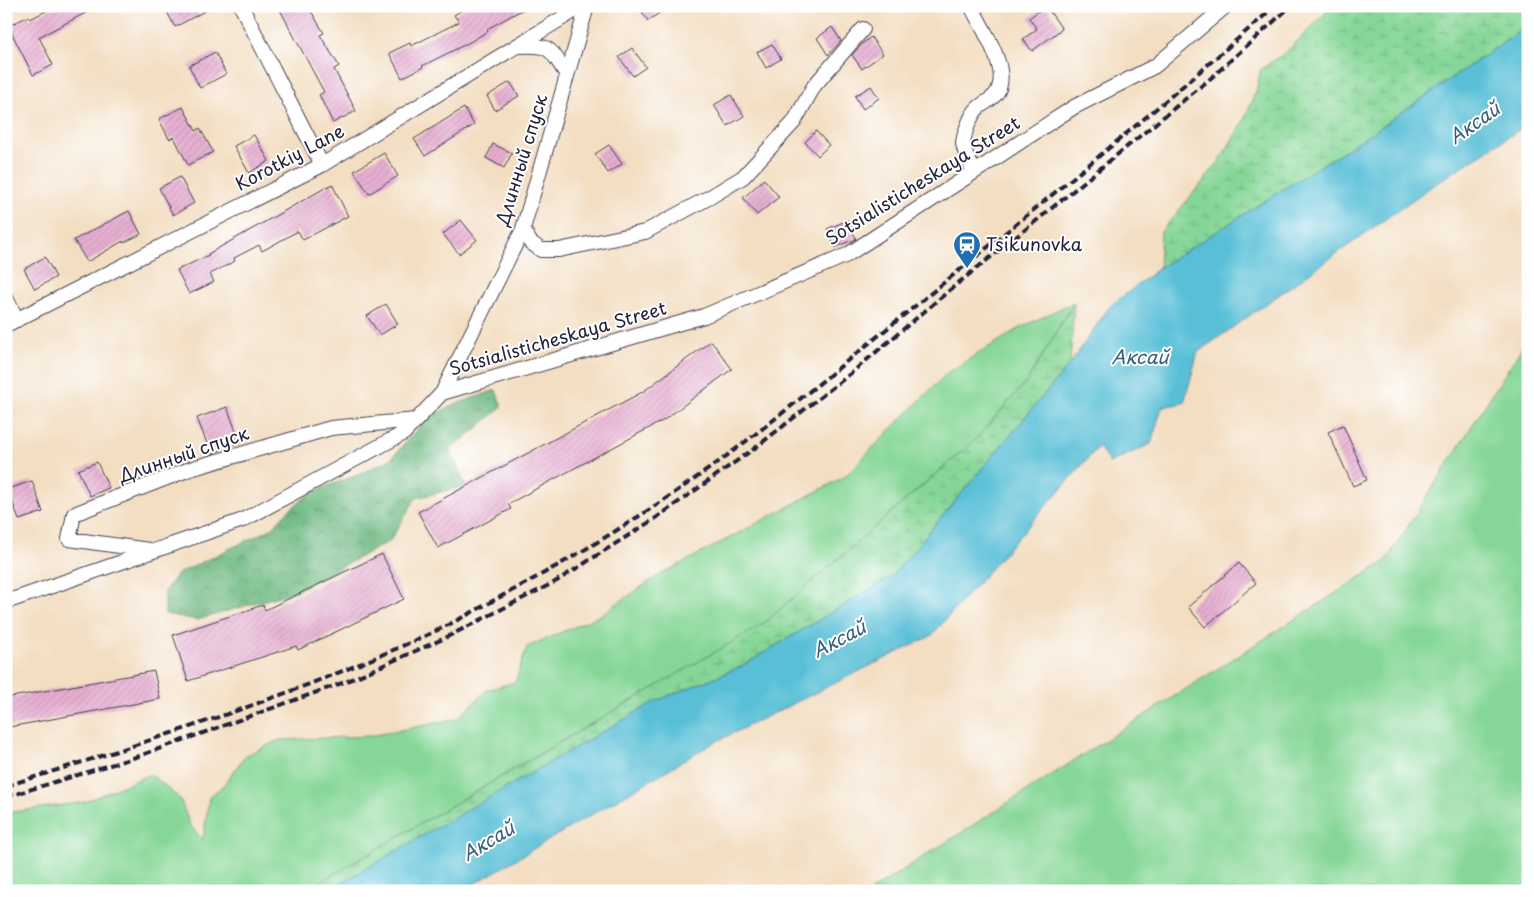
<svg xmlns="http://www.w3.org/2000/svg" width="1534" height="897" font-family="'Playpen Sans',sans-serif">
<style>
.grass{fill:#86d797;stroke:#547c69}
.forest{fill:url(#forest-crowns);stroke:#476d5e}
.wetland{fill:url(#wetland-marsh);stroke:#547c69}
.water{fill:#59bfd7;stroke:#3e7089}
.building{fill:url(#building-hatch)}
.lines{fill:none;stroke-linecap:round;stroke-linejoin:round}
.street-casing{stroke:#413e4f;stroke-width:16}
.street{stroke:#fff;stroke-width:14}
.rail{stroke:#22223b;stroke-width:4;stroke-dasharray:8 4;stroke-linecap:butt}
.labels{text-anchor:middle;stroke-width:4;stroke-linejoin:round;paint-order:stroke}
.street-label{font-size:18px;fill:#22223b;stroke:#fff}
.poi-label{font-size:18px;fill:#22223b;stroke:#fff;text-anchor:start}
.water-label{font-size:19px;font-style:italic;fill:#386179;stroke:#fff}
</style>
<defs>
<pattern id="forest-crowns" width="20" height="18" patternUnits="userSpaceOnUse" patternTransform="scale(1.25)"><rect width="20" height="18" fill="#6cb880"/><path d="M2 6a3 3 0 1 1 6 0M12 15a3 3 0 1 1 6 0" fill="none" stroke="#58956a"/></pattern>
<pattern id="wetland-marsh" width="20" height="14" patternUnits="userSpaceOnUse" patternTransform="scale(1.25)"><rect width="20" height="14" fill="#86d797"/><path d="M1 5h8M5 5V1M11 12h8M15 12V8" fill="none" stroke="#73b883"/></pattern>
<pattern id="building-hatch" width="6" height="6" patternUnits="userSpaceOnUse" patternTransform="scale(1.25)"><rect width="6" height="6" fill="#e7afd2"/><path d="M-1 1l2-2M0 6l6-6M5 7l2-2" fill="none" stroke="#c696b5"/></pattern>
</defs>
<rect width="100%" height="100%" fill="#fff"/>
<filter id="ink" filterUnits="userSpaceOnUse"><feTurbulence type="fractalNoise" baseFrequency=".02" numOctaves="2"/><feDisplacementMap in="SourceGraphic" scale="10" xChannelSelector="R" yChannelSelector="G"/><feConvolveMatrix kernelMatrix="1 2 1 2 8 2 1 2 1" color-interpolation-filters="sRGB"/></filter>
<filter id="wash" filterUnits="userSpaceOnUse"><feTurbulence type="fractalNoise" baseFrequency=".0096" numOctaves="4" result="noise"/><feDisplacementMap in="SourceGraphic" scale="20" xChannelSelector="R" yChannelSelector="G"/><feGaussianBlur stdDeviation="1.12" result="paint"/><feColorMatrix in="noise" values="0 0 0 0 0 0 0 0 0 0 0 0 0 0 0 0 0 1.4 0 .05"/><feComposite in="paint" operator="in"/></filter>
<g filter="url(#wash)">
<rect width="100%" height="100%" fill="#f3dec2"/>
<!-- grass -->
<path class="grass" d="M1074 302 1028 380 976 439 763 624 682 673 584 728 305 891H6V813L84 802 151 774 180 799 190 825 203 840 209 797 223 786 245 756 279 740 370 736 457 719 487 690 515 682 527 647 599 616 656 577 844 477 948 372 1022 327Z
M1528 338V891H870L1386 561Z"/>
<!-- forest -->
<path class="forest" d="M496 390 502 407 450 450 466 486 416 498 390 541 296 591 197 620 165 614V591L177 574 271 529 288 511 312 492 359 474 391 459 425 420 453 405Z"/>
<!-- wetland -->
<path class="wetland" d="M1333 6H1528V26L1372 133 1159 268 1161 232 1219 162 1244 120 1256 91 1261 69 1286 52Z
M1074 302 1070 364 891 577 740 667 654 702 327 891H305L763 624 976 439 1028 380Z"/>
<!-- water -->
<path class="water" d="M1528 26V124L1435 184 1198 352 1184 403 1162 407 1151 444 1109 463 1099 446 931 636 715 742 462 891H327L654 702 740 667 891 577 1070 364 1109 307 1159 268 1372 133Z"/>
<g id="blocks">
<!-- building -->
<path class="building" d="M56 6H99L39 37 53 65 33 75 8 26 29 16 30 19Z
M164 6H214L175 27Z
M278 6H308L324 33 320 35 339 66 334 69 356 111 333 123 319 95 324 92Z
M469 6H529L487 29 488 31 468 43 422 66 423 67 402 78 389 53 410 43 411 46 459 22 454 15Z
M638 6H669L648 21Z
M1046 6 1062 29 1032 51 1023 39 1037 29 1029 18Z
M832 27 841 41 828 55 817 38Z
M871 37 883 54 862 69 852 55 863 43Z
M772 44 781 59 766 68 757 52Z
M632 48 646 67 633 76 619 57Z
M215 52 226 74 200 88 189 66Z
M510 82 519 96 495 110 487 96Z
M871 86 879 98 863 109 855 96Z
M731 95 744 116 727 126 714 105Z
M183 107 196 131 200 128 213 152 188 165 174 137 169 139 159 119Z
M464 108 474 125 425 156 414 139Z
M816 131 829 145 818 156 805 142Z
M254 135 269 161 249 173 234 146Z
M493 144 512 153 504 168 486 158Z
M609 145 622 164 608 173 595 154Z
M384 153 398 176 369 194 354 171Z
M180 177 194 203 173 215 159 188Z
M764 179 779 197 757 215 743 198Z
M332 184 348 216 303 240 298 231 262 251 259 245 234 258 235 261 210 274 214 282 189 294 177 270 209 255 208 254Z
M129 211 141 234 123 243V241L87 262 74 240Z
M461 220 477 240 459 254 443 234Z
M848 220 856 239 835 247 827 229Z
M45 257 56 277 35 289 24 269Z
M386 304 398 324 380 335 367 316Z
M711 341 732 369 664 420 508 504 511 509 438 548 418 512 644 391Z
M227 407 240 442 211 454 197 418Z
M1343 425 1367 480 1353 486 1328 432Z
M97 462 109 488 90 496 78 470Z
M32 481 43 512 19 520 8 489Z
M382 554 404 599 298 650 296 646 188 681 173 635 263 605 265 610Z
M1239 563 1256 583 1205 627 1188 607Z
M154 671 160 699 9 727 6 712V698Z"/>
</g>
</g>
<g filter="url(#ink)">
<use href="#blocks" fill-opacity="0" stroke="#413e4f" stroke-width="1"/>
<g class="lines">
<!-- street casing -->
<g class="street-casing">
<path id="street" d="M241 6 322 165
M971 6C981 26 1005 62 1000 84 998 98 987 100 978 108 971 114 964 134 963 143 963 151 971 164 974 172
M519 46C552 44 550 49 567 75
M523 229 530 242 541 250H559L645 232 710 197 743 177 794 122 814 86 863 29
M6 298 17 320
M6 325 322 165 582 6
M442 393 704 316 847 255 1074 107 1155 66 1226 6
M149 550 69 539 74 514 190 469 331 428 416 420
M6 602 243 520 404 433 442 393 523 229 587 6"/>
</g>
<!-- street -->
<use href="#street" class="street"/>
<!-- rail -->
<path class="rail" d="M6 786C153 740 300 694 440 629 460 619 480 608 500 597 587 551 671 499 749 439 805 396 859 351 914 307 1036 208 1158 110 1275 6
M6 797 136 757 345 682 445 638 555 582 656 518 755 448 850 374 957 284 1036 221 1211 78 1291 6"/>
</g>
</g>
<!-- icons -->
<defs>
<g id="station-pin" transform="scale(1.4375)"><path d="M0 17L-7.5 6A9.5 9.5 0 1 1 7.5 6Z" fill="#1f6fb2" stroke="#fff"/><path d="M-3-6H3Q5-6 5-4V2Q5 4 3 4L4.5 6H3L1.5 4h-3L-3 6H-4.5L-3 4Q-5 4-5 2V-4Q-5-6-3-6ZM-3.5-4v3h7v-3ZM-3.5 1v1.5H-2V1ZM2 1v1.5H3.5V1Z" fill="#fff"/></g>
</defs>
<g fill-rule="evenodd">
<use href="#station-pin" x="967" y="245"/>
</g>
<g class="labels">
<!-- street labels -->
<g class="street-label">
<text transform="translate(290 158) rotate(-28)" y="6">Korotkiy Lane</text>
<text transform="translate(522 160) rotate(-73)" y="6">Длинный спуск</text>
<text transform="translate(923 181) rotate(-32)" y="6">Sotsialisticheskaya Street</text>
<text transform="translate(558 339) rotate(-16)" y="6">Sotsialisticheskaya Street</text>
<text transform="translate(184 455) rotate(-19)" y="6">Длинный спуск</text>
</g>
<!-- poi labels -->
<g class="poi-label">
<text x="986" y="251">Tsikunovka</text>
</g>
<!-- water labels -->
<g class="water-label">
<text transform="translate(1474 123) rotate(-35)" y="7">Аксай</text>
<text x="1140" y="364">Аксай</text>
<text transform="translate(839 639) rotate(-28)" y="7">Аксай</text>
<text transform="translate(488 841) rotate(-31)" y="7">Аксай</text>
</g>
</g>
<!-- margin -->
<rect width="1534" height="897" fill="none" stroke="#fff" stroke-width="25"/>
</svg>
